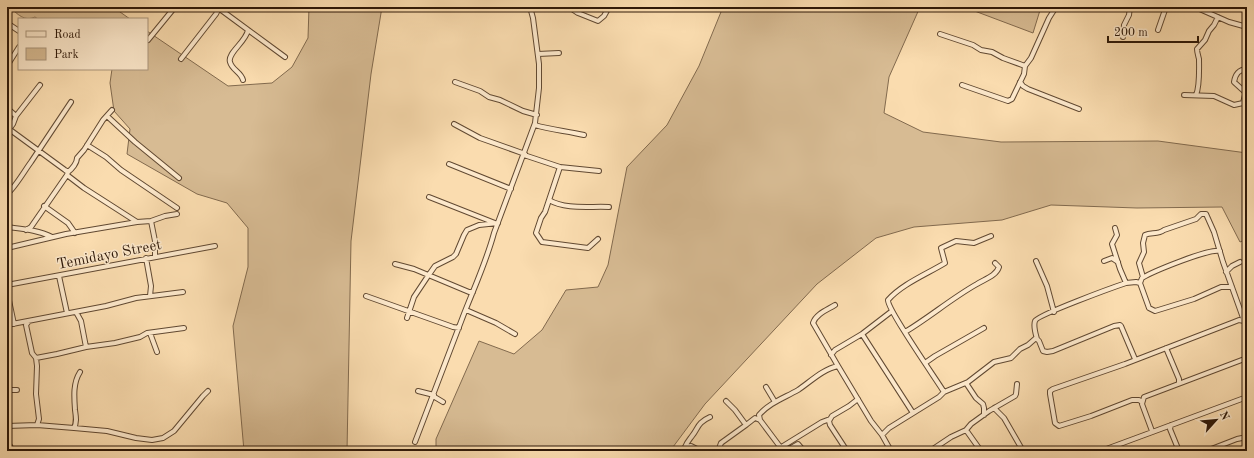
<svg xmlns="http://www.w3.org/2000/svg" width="1254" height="458" font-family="'Old Standard TT',serif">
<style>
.green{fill:#d7bb93;stroke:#826a4e}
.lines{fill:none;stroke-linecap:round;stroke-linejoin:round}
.minor-casing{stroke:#614932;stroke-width:6}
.minor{stroke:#fce8cb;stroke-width:4}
.labels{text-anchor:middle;stroke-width:3;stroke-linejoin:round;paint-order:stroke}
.street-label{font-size:15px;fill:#2e1808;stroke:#fce8cb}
</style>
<rect width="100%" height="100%" fill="#fadcaf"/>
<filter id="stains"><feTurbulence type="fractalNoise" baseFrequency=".005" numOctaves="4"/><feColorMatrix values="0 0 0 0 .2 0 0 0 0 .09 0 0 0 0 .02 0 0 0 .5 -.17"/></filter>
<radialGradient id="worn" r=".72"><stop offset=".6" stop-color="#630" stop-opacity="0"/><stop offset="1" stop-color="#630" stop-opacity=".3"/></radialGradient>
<!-- green -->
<path class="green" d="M9 7H113L130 19H38L35 17C24 22 18 14 9 7Z
M309 7H382L371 74 351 241 347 451H244L233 326 248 267V228L227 203 197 194 127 154 130 129 114 111 110 83 112 69H147V31L228 86 272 83 292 67 308 38Z
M723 7H920L889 77 884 113 923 132 1001 142 1158 141 1247 153V239L1240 242 1222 207 1137 208 1051 205 1002 220 914 227 876 238 817 284 705 404 670 451H436V439L479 341 514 354 542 330 566 290 598 287 608 265 627 167 667 125 699 66Z
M964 7H1041L1033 33Z"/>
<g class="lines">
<!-- minor casing -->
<g class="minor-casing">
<path id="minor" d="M217 7 285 57
M569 7 578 13 598 21 604 16 609 7
M1195 7 1229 22 1247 27
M7 23 19 31
M1158 30 1166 7
M940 34 973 45 981 50 992 52 1003 58 1025 66
M1123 37 1124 25 1129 15 1130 7
M148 40 175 7
M538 54 559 53
M181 59 216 14 219 8
M7 66 19 47
M243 80C241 72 232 70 230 62 227 53 246 42 248 30
M455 82 480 91 489 97 500 100 523 111 537 115
M1020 82 1023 86 1028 89 1079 109
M962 85 1008 101 1012 99 1024 74 1025 66 1031 58 1049 18 1056 7
M1245 92 1234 82C1235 75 1239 69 1247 69
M1184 95 1214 96 1234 105 1243 103
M1196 95C1200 86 1199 68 1199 59 1198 55 1197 52 1197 49L1205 40 1209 31 1214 25 1218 17
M1243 103 1247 87
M7 108 16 116
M107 116 135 142 179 178
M454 124 480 138 525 154
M535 125C551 130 568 131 584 135
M9 129 65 170 68 172 67 175 84 188 137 222 151 221 165 216 177 214
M7 132 13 124 16 116 40 85
M87 145 106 157 121 170 177 208
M524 155 560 167 545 212 541 218 536 233 542 242 588 248 598 239
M449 164 511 189
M560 167 599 171
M68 172C72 169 77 163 77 158L84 150 103 120 112 110
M7 194C14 189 25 170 31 162L71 102
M429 197 495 223
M549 200C566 210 590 206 609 207
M44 206 68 223 75 233
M151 221 155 241V257
M7 227C22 229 38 230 52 237
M1115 228 1117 235 1112 244 1120 269 1126 283
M26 230 31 227 67 175
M7 248 66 234 137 222
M1220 251C1210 248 1154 271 1142 278L1140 283 1149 308 1155 311 1194 299 1221 287H1232
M146 258 151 286 150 296
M1036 261 1047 286 1054 312
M1104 261 1112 258 1118 262
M395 264 414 269 469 292H473
M1226 272 1232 266 1240 262
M59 276 67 313
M1143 277 1139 263 1144 252 1143 243 1145 235C1151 232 1158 235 1164 230L1196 219 1201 214H1206L1214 232 1223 262 1247 329
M7 285 215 246
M7 291 14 324
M366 296 453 327 459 328
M835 305C827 310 816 314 813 323L838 366 871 421 882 435 891 451
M466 310 496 323 515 334
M76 312 81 321 86 347
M407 318 414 297 428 276 435 266 453 257 456 254 464 235 467 230 479 225 498 223
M29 321 26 325 32 353 36 358 37 366 36 394 39 419 37 425
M7 325 106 306 136 298 183 292
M905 332C930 317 952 298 977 284 985 279 996 276 999 267L995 263
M150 333 157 352
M862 334 913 413
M1166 348 1179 379V383
M831 355 835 350 862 334 892 311
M36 358 57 354 86 347 115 343 140 337 147 333 184 328
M1135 359 1121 326 1120 325 1114 326 1053 351 1047 352 1043 351 1039 341 1037 339C1036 335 1033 326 1035 321 1037 315 1114 287 1126 283L1136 282 1140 283
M925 363 935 356 984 328
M966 383 976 398 983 404 984 408V415
M766 387 775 402
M7 390H17
M418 391 434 395
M944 392C936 379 887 309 888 300 902 284 927 274 945 263L941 248 956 241 974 243 991 236
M433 396 443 402
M726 401 735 410 746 425 755 418 760 420
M1142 402 1139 400H1132L1091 416 1059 426 1055 423 1050 394V391L1053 389 1125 364 1234 322 1239 320 1244 321
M994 408 1004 418 1023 451
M1171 425 1170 429 1179 451
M7 426 37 425 74 428C77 422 76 417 75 410 74 396 73 383 80 372
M74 428 107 431 136 438 152 440 163 438 174 431 203 396 208 391
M966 430 981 451
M1152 431 1142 404 1144 397 1247 358
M882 435 889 428 939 397 944 392 968 382 994 362 1011 358 1020 349 1028 345 1036 338
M1245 438 1247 447
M7 441 13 451
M415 442C431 401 446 360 462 319 473 290 486 263 494 233L535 123 539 88V64L533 18 530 7
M685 447C687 442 689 440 692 436 699 427 697 423 710 417
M781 448 760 420 759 415C769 403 784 398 798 390 810 382 823 369 838 366
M682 451 685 447 691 446 701 451
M718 451 721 443 746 425
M775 451 822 422 830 419
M786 451 798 444 804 451
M847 451 830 425 829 421 832 416 849 406 858 399
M930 451 951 437 966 430 971 424 989 411 1015 396 1016 394 1017 384
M1101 451 1247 397
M1206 451 1237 439 1247 437"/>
</g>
<!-- minor -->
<use href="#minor" class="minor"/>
</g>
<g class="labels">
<!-- street labels -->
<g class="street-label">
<text transform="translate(109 254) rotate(-11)" y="5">Temidayo Street</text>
</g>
</g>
<!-- margin -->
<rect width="1254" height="458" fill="none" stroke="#fadcaf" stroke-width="24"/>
<rect x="8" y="8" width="1238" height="442" fill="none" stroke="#2e1808" stroke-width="2"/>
<rect x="12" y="12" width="1230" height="434" fill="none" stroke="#2e1808"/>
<!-- legend -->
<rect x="18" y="18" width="130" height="52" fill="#fce8cb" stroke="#aa957d"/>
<rect x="26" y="31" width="20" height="6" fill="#fce8cb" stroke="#aa957d"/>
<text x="54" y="38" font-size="12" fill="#2e1808">Road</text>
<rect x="26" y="48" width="20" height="12" fill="#d7bb93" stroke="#aa957d"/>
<text x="54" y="58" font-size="12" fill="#2e1808">Park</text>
<!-- north arrow -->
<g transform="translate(1216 420) rotate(63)" stroke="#fce8cb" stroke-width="3" paint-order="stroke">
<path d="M0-3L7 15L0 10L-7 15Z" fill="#2e1808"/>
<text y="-6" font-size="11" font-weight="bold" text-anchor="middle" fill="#2e1808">N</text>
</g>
<!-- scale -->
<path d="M1108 36v6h90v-6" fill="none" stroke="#2e1808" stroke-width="2"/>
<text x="1114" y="36" font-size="12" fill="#2e1808" stroke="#fce8cb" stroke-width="3" paint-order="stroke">200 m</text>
<rect width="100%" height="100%" filter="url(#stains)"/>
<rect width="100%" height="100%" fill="url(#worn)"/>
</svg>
